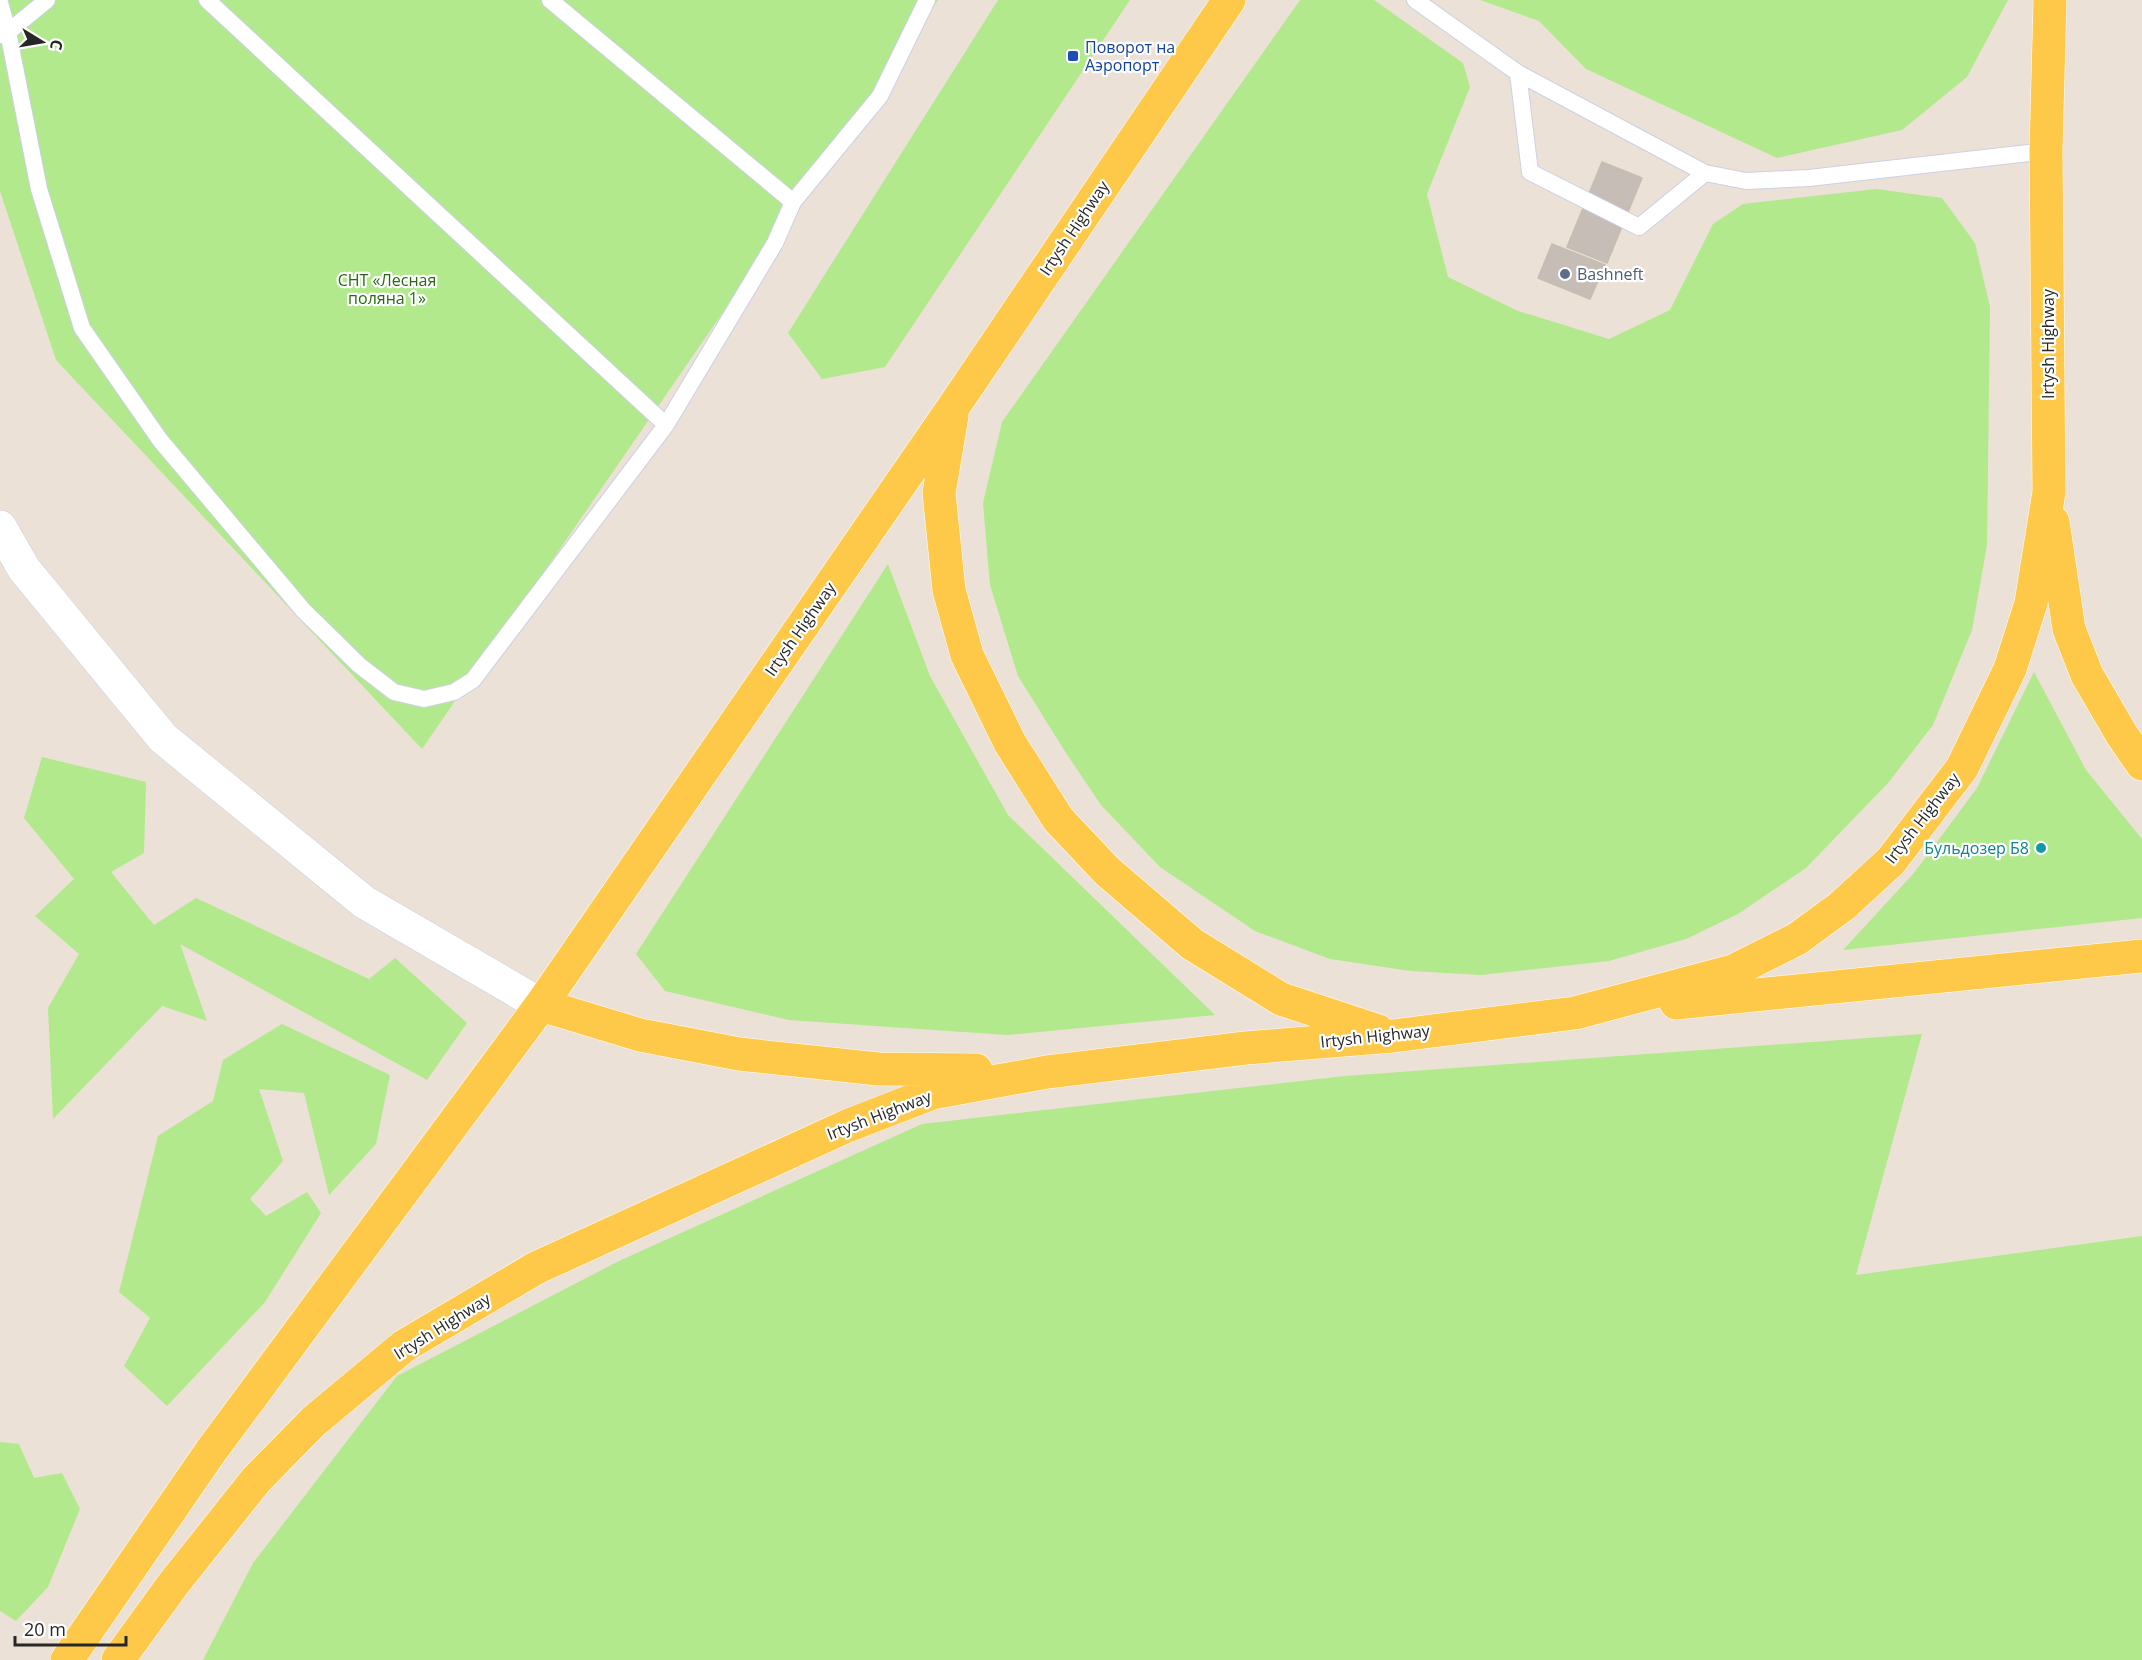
<svg xmlns="http://www.w3.org/2000/svg" width="2142" height="1660" font-family="'Open Sans',sans-serif">
<style>
.green{fill:#b1e98c}
.building{fill:#c6beb6;stroke:#c6bdb0;stroke-width:1.5}
.lines{fill:none;stroke-linecap:round;stroke-linejoin:round}
.lane-casing{stroke:#cbd1e2;stroke-width:18}
.street-casing{stroke:#cbd1e2;stroke-width:34}
.primary-casing{stroke:#fff;stroke-width:34}
.lane{stroke:#fff;stroke-width:16}
.street{stroke:#fff;stroke-width:33}
.primary{stroke:#fec848;stroke-width:33}
.transit-dot{fill:#1a4fb4;stroke:#fff;stroke-width:2}
.service-dot{fill:#5c6f8a;stroke:#fff;stroke-width:2}
.culture-dot{fill:#0f9aa8;stroke:#fff;stroke-width:2}
.labels{text-anchor:middle;stroke-width:4.5;stroke-linejoin:round;paint-order:stroke}
.transit-label{font-size:16px;fill:#164399;stroke:#fff;text-anchor:start}
.street-label{font-size:16px;fill:#272727;stroke:#fff}
.service-label{font-size:16px;fill:#4e5e75;stroke:#fff;text-anchor:start}
.park-label{font-size:16px;fill:#296912;stroke:#fff}
.culture-label{font-size:16px;fill:#0d838f;stroke:#fff;text-anchor:end}
</style>
<rect width="100%" height="100%" fill="#ece1d6"/>
<!-- green -->
<path class="green" d="M0 0H938L422 749 56 360 0 191Z
M998 0H1130L885 367 822 379 788 333Z
M1300 0H1374L1463 63 1470 87 1427 194 1448 277 1518 311 1609 339 1670 310 1713 224 1743 204 1876 189 1942 198 1975 243 1990 307 1987 545 1972 630 1933 725 1888 783 1806 868 1738 914 1686 939 1609 961 1481 975 1411 971 1330 959 1255 931 1160 867 1101 805 1066 753 1018 676 990 585 983 503 1002 422Z
M1480 0H2008L1967 77 1902 130 1777 158 1586 69 1539 21Z
M888 564 930 676 1008 815 1215 1015 1007 1035 789 1020 665 991 636 954Z
M2034 672 2086 770 2142 839V918L1843 950 1914 873 1977 788Z
M42 757 146 782 144 853 111 872 154 925 196 898 369 979 395 958 467 1023 427 1080 180 944 207 1021 162 1006 53 1119 48 1008 79 954 35 916 74 879 24 818Z
M282 1024 390 1075 376 1144 329 1195 304 1093 259 1089 283 1161 250 1199 266 1216 307 1192 321 1213 265 1302 167 1406 124 1366 150 1318 119 1292 158 1136 213 1101 223 1060Z
M1922 1034 1856 1275 2142 1236V1660H203L253 1563 397 1376 619 1261 922 1124 1345 1076Z
M0 1442 19 1444 34 1478 62 1473 80 1509 48 1587 16 1621 0 1611Z"/>
<!-- building -->
<path class="building" d="M1602 162 1642 178 1607 263 1567 247Z
M1552 244 1605 265 1590 299 1538 278Z"/>
<g class="lines">
<!-- lane casing -->
<g class="lane-casing">
<path id="lane" d="M207 0 666 425
M550 0 793 202
M1415 0 1518 73 1705 173 1746 181 1809 178 2046 151
M0 3 8 32 39 189 82 328 160 440 303 610 359 665 394 692 424 699 454 692 473 680 666 425 775 243 793 202 880 96 927 0
M1 35 8 32 47 0
M1518 73 1530 172 1639 227 1705 173"/>
</g>
<!-- street casing -->
<g class="street-casing">
<path id="street" d="M0 527 24 569 163 738 364 902 541 1005"/>
</g>
<!-- primary casing -->
<g class="primary-casing">
<path id="primary" d="M952 416 939 493 949 590 967 655 1010 743 1058 819 1107 871 1192 944 1281 999 1378 1031
M2053 522 2069 629 2087 675 2122 735 2142 764
M1676 1003 2142 956
M541 1005 640 1035 739 1054 878 1069 976 1070
M67 1660 211 1451 541 1005 954 406 1229 0
M118 1660 174 1583 256 1480 314 1421 404 1346 536 1268 847 1126 932 1093 1047 1072 1246 1048 1393 1036 1575 1013 1733 971 1797 939 1842 906 1891 861 1962 768 2010 669 2031 603 2049 492 2046 151 2050 0"/>
</g>
<!-- lane -->
<use href="#lane" class="lane"/>
<!-- street -->
<use href="#street" class="street"/>
<!-- primary -->
<use href="#primary" class="primary"/>
</g>
<!-- markers -->
<rect class="transit-dot" x="1067" y="50" width="12" height="12" rx="3"/>
<circle class="service-dot" cx="1565" cy="274" r="6"/>
<circle class="culture-dot" cx="2041" cy="848" r="6"/>
<g class="labels">
<!-- transit labels -->
<g class="transit-label">
<text x="1085" y="53">Поворот на<tspan x="1085" dy="18">Аэропорт</tspan></text>
</g>
<!-- street labels -->
<g class="street-label">
<text transform="translate(1074 228) rotate(-56)" y="6">Irtysh Highway</text>
<text transform="translate(2048 344) rotate(-90)" y="6">Irtysh Highway</text>
<text transform="translate(800 629) rotate(-55)" y="6">Irtysh Highway</text>
<text transform="translate(1922 818) rotate(-52)" y="6">Irtysh Highway</text>
<text transform="translate(1375 1036) rotate(-6)" y="6">Irtysh Highway</text>
<text transform="translate(879 1115) rotate(-21)" y="6">Irtysh Highway</text>
<text transform="translate(442 1326) rotate(-32)" y="6">Irtysh Highway</text>
</g>
<!-- service labels -->
<g class="service-label">
<text x="1577" y="280">Bashneft</text>
</g>
<!-- park labels -->
<g class="park-label">
<text x="387" y="286">СНТ «Лесная<tspan x="387" dy="18">поляна 1»</tspan></text>
</g>
<!-- culture labels -->
<g class="culture-label">
<text x="2029" y="854">Бульдозер Б8</text>
</g>
</g>
<!-- north arrow -->
<g transform="translate(42 42) rotate(101)" stroke="#ffffff" stroke-width="4.5" paint-order="stroke">
<path d="M0-4.5L10 22L0 15L-10 22Z" fill="#272727"/>
<text y="-9" font-size="16" font-weight="bold" text-anchor="middle" fill="#272727">С</text>
</g>
<!-- scale -->
<path d="M15 1636v9h111v-9" fill="none" stroke="#272727" stroke-width="3"/>
<text x="24" y="1636" font-size="18" fill="#272727" stroke="#ffffff" stroke-width="4.5" paint-order="stroke">20 m</text>
</svg>
